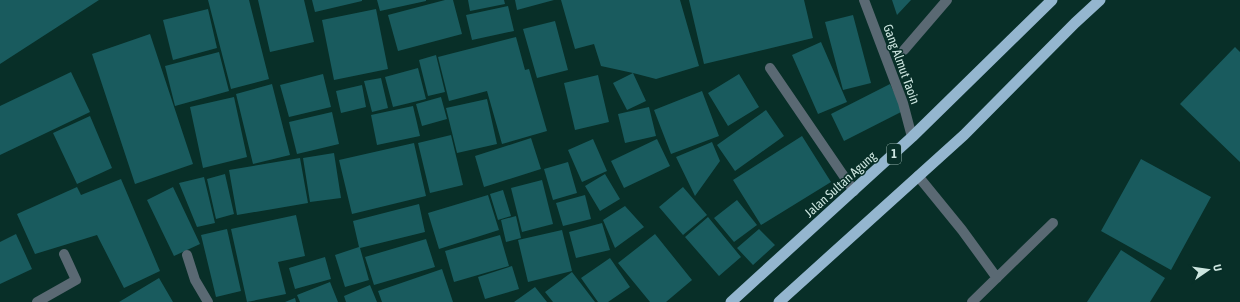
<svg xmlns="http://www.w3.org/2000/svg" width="1240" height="302" font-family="'Asap Condensed',sans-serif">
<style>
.building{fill:#195b5e}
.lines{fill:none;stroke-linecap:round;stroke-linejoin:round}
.service{stroke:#5a6973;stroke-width:10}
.minor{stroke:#5a6973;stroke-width:10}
.trunk{stroke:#94b6cf;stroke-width:11}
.labels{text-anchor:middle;stroke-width:3;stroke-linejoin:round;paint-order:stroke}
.shield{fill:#082f28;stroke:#92afa9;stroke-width:1}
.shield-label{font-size:12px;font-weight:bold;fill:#cde6e0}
.street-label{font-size:13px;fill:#cde6e0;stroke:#082f28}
</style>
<rect width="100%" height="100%" fill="#082f28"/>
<!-- building -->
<path class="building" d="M0 0H99L0 64Z
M208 0H249L269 79 231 89Z
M258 0H304L314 42 270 52Z
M312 0H362V1L315 12Z
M377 0H426V1L380 11Z
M445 0H453L462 34 398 51 388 15Z
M468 0H504L505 4 470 11Z
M515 0H554L517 10Z
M561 0H680L699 66 656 79 633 73 646 101 627 110 613 83 633 73 601 66 594 44 575 49Z
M689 0H804L813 38 704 64Z
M892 0H911L897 15Z
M508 6 514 31 472 40 466 15Z
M208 9 217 48 173 60 163 20Z
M376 9 388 69 334 80 322 20Z
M853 15 871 83 843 90 825 22Z
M555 21 568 70 537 78 523 29Z
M150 34 193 164 135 184 92 54Z
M516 37 525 70 529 69 547 131 502 144 487 91 449 101 438 57Z
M821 42 847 102 818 114 792 55Z
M1235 47 1240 52V162L1180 104Z
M219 52 229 91 175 106 165 66Z
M436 55 445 92 428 96 419 60Z
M418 68 426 99 393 107 385 77Z
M71 72 90 112 0 155V106Z
M323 74 331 107 289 117 280 85Z
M739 74 759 107 728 126 708 93Z
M598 75 609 122 575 130 564 83Z
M381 78 388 108 372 112 364 81Z
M272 84 290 155 253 164 236 94Z
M890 84 903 111 844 141 831 114Z
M362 85 366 107 341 113 336 91Z
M702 91 719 136 671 154 654 110Z
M234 97 247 157 203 168 190 107Z
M441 97 447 119 422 126 416 104Z
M487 99 497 144 457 153 446 108Z
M413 106 420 136 377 145 371 115Z
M649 107 656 136 625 143 618 114Z
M766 110 784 136 735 171 717 145Z
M332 112 339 144 297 154 289 122Z
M90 116 112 168 77 184 53 133Z
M451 135 463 185 430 193 418 143Z
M802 136 831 182 761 225 733 180Z
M531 138 541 169 484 187 475 156Z
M593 139 607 171 582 182 568 150Z
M657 139 670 166 624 188 611 161Z
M712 142 720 161 695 196 676 157Z
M414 143 426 196 352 214 339 160Z
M334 153 341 198 310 202 303 158Z
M300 158 308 203 237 215 229 170Z
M1141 159 1211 197 1171 270 1101 231Z
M568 162 577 193 553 200 544 169Z
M225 174 234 214 216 219 207 179Z
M605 174 620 199 600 211 585 186Z
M204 177 215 223 197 227 179 183Z
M121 179 160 271 124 288 97 235 35 254 17 214 77 187 81 195Z
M542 180 553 224 522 232 511 188Z
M173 187 200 244 174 256 147 200Z
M683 187 707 215 683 235 659 207Z
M503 190 511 216 498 220 490 194Z
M488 195 499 230 439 249 428 213Z
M585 195 591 219 563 226 556 203Z
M737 200 757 225 734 242 714 218Z
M419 204 425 232 360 248 369 280 345 287 335 255 359 247 353 221Z
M625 206 644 227 615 248 603 220Z
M296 215 305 256 278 262 286 294 247 302 231 229Z
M516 216 521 238 506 242 501 220Z
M708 217 741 257 719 276 685 237Z
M602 223 610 250 576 258 569 232Z
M227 229 241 291 216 297 201 235Z
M759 229 775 245 753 265 737 248Z
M562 230 572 271 528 282 518 240Z
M16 234 32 269 0 284V242Z
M655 234 692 280 666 302H650L618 263Z
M500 235 509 266 454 282 445 251Z
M426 239 435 267 374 285 365 257Z
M1121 250 1165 278 1150 302H1087Z
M325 257 331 279 295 289 289 268Z
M610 258 630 287 608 302H598L581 278Z
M512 266 519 289 485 299 478 277Z
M442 269 453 302H382L378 291Z
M572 272 595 302H553L545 292Z
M159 278 173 302H119Z
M330 282 338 302H300L297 295Z
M370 285 377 302H346L344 296Z
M535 287 547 302H514Z
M295 298 296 302H285Z"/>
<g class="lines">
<!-- service -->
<path class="service" d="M904 50 947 0
M918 176 962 230 997 278
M37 302 76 280 64 254
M972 302 1053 223"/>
<!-- minor -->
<path class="minor" d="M864 0 903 103 912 137
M770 68 854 191
M187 255 195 280 208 302"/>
<!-- trunk -->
<path class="trunk" d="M731 302 912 137 1052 0
M779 302 964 135 1075 23 1100 0"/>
</g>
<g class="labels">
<!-- shield labels -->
<rect class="shield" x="887" y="144" width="14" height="20" rx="3"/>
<g class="shield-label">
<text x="894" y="158">1</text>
</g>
<!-- street labels -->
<g class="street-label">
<text transform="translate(902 64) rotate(70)" y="5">Gang Almut Taoin</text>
<text transform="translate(840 184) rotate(-42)" y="5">Jalan Sultan Agung</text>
</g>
</g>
<!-- north arrow -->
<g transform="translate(1208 270) rotate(77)" stroke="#082f28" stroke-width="3" paint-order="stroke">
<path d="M0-3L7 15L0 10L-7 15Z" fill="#cde6e0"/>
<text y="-6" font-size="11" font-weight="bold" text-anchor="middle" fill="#cde6e0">U</text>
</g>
</svg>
